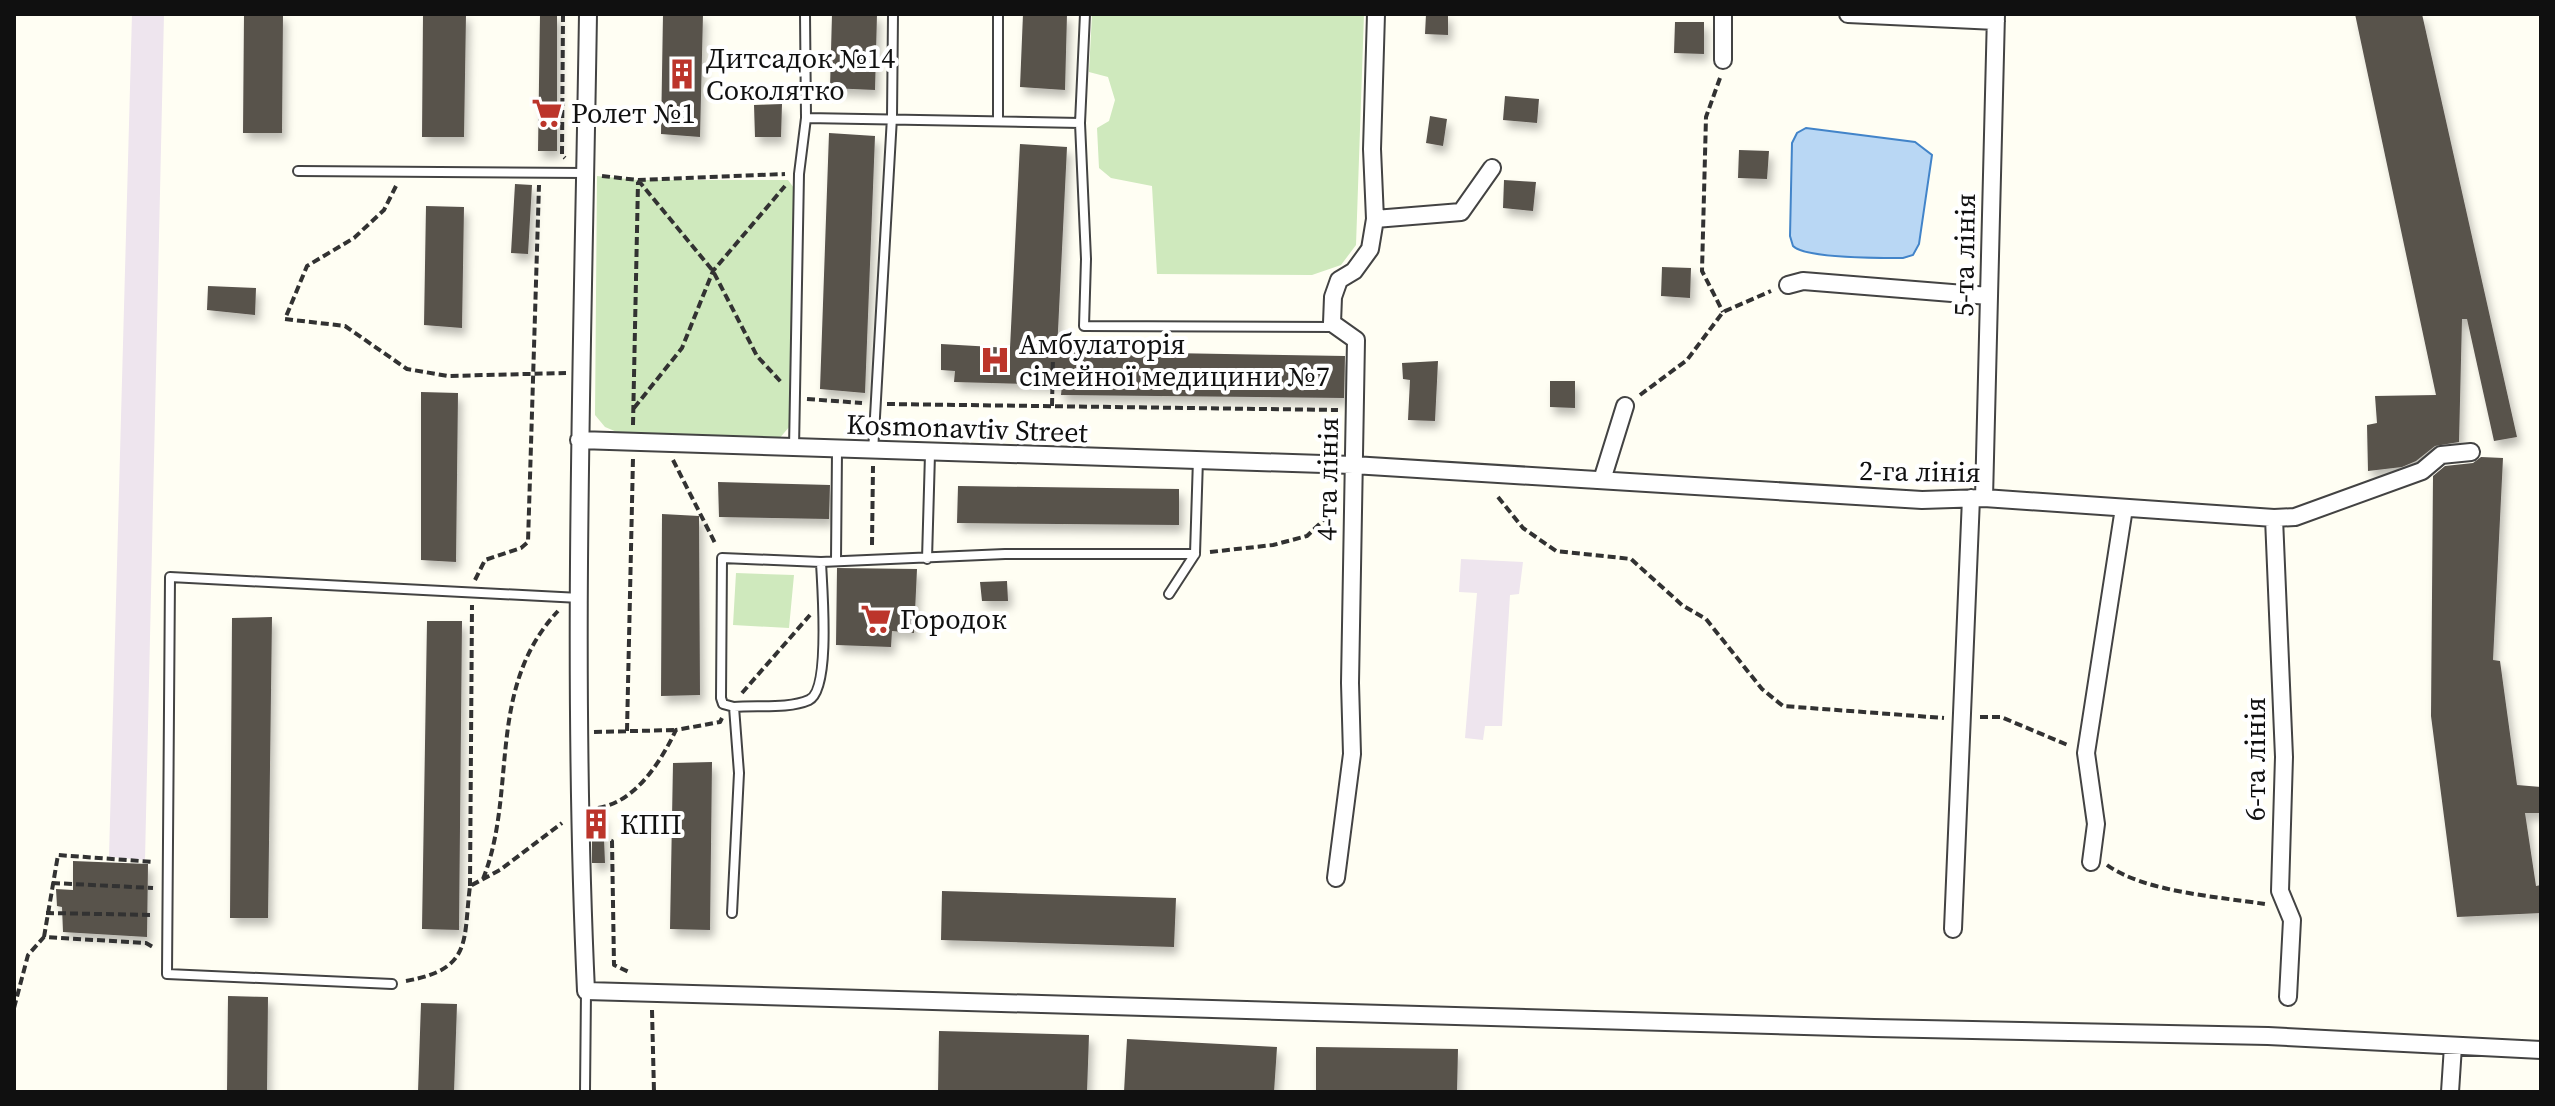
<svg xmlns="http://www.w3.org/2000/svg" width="2555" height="1106" font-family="'Source Serif 4',serif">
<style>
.industrial{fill:#eee5ee}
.green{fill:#cfe9bd}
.water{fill:#b9d7f4;stroke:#4284c9;stroke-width:2}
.building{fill:#58524c;filter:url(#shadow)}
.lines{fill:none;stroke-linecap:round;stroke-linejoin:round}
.service-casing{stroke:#434343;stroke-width:12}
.minor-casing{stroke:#434343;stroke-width:20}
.path{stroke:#323232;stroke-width:4;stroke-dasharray:8 4;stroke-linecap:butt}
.service{stroke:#fff;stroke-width:8}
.minor{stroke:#fff;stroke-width:16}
.labels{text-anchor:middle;stroke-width:8;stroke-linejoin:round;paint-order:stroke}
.poi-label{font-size:28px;fill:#101010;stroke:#fff;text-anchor:start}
.street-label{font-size:28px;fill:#101010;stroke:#fff}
</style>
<defs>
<filter id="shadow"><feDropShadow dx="4" dy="7" stdDeviation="4" flood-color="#0004"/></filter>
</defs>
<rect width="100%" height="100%" fill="#fffef3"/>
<!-- industrial -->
<path class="industrial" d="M132 14H164L145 860 109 857Z
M1461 559 1523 562 1519 594 1510 595 1502 726H1485L1483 740 1465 738 1477 593 1459 592Z"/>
<!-- green -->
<path class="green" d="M1092 14H1364L1356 245 1341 265 1312 275 1157 274 1152 186 1111 178 1099 168 1097 128 1109 121 1115 100 1108 77 1089 72Z
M597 176 638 180H788L794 188 790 426 778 440 617 432 605 427 595 415Z
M736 573 794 575 789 628 733 625Z"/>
<!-- water -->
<path class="water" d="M1806 128 1915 142 1932 155 1919 244 1913 255 1903 258C1881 258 1806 259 1793 246L1790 236 1792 143 1797 133Z"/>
<!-- building -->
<path class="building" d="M244 14H283L282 133H243Z
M423 14H466L464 137H422Z
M540 14H557V151H538Z
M663 14H703L700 137 661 134Z
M832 14H877L875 90 830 88Z
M1023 14H1067L1065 90 1020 87Z
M1426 14H1448V35L1425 34Z
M2355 14H2422L2517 437 2494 441 2467 319H2462L2459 442 2435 446 2416 461 2402 467 2368 471 2367 425 2377 423 2375 396 2436 395Z
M1675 22H1704V54L1674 53Z
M1505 96 1539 99 1537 123 1503 120Z
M782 104 781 137H755L754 105Z
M1430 116 1447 119 1443 146 1426 143Z
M829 133 875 136 865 393 820 389Z
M1020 144 1067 147 1057 351 1345 356 1344 398 1061 395 1062 385 954 382 955 371 941 370V344L1010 348Z
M1739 150 1769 151 1767 179 1738 178Z
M1504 180 1536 182 1533 211 1503 208Z
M515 184 532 185 528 254 511 253Z
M426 206 464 207 462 328 424 325Z
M1662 267 1691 268 1690 298 1661 296Z
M208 286 256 288 255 315 207 310Z
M1438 361 1435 421 1408 420 1410 380 1403 379 1402 363Z
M1550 381H1575V408L1550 407Z
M421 392 458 393 456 562 421 560Z
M2481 457 2503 458 2493 660 2500 661 2517 785 2541 787V813H2525L2536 886 2541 885V913L2457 917 2431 716 2433 476 2445 466 2473 463Z
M718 482 830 485 829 519 719 517Z
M958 486 1179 489V525L957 523Z
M662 514 699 516 700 695 661 696Z
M837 568 917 569 914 633 892 631 891 647 836 645Z
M1007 581 1008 601H982L980 582Z
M272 617 268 918H230L232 618Z
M427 621H462L459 930 422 929Z
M712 762 710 930 670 929 673 763Z
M592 815H603L605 863H592Z
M73 861 148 864 147 937 63 932 62 907 57 906 56 889 73 890Z
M942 891 1176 898 1174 947 941 940Z
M228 996 268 997 267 1092H227Z
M421 1003 457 1004 454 1092H418Z
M939 1031 1089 1035 1087 1092H938Z
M1127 1039 1277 1047 1274 1092H1124Z
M1316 1047 1458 1049 1457 1092H1316Z"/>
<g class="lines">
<!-- service casing -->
<g class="service-casing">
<path id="service" d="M1085 14 1080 123 1086 259 1084 326 1334 327
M806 118 1080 123
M998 120V14
M298 171 585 173
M794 448 799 174 806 118 805 14
M873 452 892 117 893 14
M927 559 930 454
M836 560 837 451
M1169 594 1195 554
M734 707C756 705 789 709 809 700 831 690 822 587 821 562
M732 913 739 773 734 707 723 704 721 698 722 558 821 562 1005 554H1195L1198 459
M392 984 167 974 170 577 580 598
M585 1092 586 991"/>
</g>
<!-- minor casing -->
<g class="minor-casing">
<path id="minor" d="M588 14C583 340 571 666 586 991L1874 1028 2268 1036 2541 1050
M1848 14 1996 21
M1723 60V14
M1375 219 1461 212 1492 168
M1788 285 1803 281 1989 296
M579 440 1353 465 1922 500 1984 498 2274 518 2295 517 2422 471 2441 455 2471 452
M1602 480 1625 406
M1984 498 1996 14
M2274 518 2284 757 2280 891 2292 920 2288 997
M2091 862 2096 824 2086 753 2124 508
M1336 878 1352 754 1350 683 1356 340 1332 323 1333 297 1339 280 1354 271 1370 249 1375 219 1372 149 1376 14
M1953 929 1971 498
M2450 1092 2453 1046"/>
</g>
<!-- path -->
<path class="path" d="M563 14 562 155 565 158
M1720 78 1706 117 1702 271 1723 312
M602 176 638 180 785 174
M638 180 713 271 757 356 781 382
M396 186 384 210 354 238 307 266 285 319 345 326 407 369 448 376 566 373
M1640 395 1687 360 1723 312 1771 291
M807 399 862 403
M887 404 1338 410
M1052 406 1053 356 1060 339 1072 332
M634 408 682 348 713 271 785 186
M633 425 638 182
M673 460 716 545
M1498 497 1523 528 1556 551 1631 559 1682 605 1706 619 1762 689 1783 706 1944 718
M872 545 873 466
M1210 552 1273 545 1307 536 1336 508
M475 580 485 560 521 548 528 542 539 185
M742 693 810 615
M1980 717H2001L2070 746
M627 731 633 458
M594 732 676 730
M598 808C636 802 661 761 676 730L720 722 722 718
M600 836 612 841 614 965 629 972
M2107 865C2144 892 2220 897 2265 904
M483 879C518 791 485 689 558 611
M52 883 153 888
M470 886 472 605
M46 913 153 915
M44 937 58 855 154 862
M406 981C473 969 463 941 470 886L500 870 562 823
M14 1008 28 955 44 937 146 943 153 947
M652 1010 654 1092"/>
<!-- service -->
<use href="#service" class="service"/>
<!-- minor -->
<use href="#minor" class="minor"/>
</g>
<!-- icons -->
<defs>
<g id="building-bare" transform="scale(2.4)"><path d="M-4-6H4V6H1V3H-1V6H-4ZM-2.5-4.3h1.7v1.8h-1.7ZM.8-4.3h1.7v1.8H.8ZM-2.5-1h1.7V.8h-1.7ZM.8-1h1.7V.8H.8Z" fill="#bc352b" stroke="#fff" stroke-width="2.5" paint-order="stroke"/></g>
<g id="supermarket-bare" transform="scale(2.4)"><path d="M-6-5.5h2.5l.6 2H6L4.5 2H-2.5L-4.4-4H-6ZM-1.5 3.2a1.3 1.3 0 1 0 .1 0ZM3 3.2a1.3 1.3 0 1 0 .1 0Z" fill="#bc352b" stroke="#fff" stroke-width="2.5" paint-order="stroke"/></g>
<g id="hospital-bare" transform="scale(2.4)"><path d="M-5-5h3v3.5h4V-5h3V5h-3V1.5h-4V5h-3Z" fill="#bc352b" stroke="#fff" stroke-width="2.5" paint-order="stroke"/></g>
</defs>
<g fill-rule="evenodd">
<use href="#building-bare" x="682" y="74"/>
<use href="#supermarket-bare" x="547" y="113"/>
<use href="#hospital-bare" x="995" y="360"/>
<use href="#supermarket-bare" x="876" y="619"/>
<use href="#building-bare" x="596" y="824"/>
</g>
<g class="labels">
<!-- poi labels -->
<g class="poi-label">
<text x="706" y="68">Дитсадок №14<tspan x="706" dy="32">Соколятко</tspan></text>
<text x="571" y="123">Ролет №1</text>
<text x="1019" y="354">Амбулаторія<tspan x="1019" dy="32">сімейної медицини №7</tspan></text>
<text x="900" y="629">Городок</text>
<text x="620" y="834">КПП</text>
</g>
<!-- street labels -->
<g class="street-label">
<text transform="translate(1964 255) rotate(-89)" y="10">5-та лінія</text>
<text transform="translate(967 428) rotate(2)" y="10">Kosmonavtiv Street</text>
<text transform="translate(1920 471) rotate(1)" y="10">2-га лінія</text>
<text transform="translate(1327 479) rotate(-89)" y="10">4-та лінія</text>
<text transform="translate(2255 759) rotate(-90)" y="10">6-та лінія</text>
</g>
</g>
<!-- border -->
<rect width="2555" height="1106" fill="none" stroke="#101010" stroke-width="32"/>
</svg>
